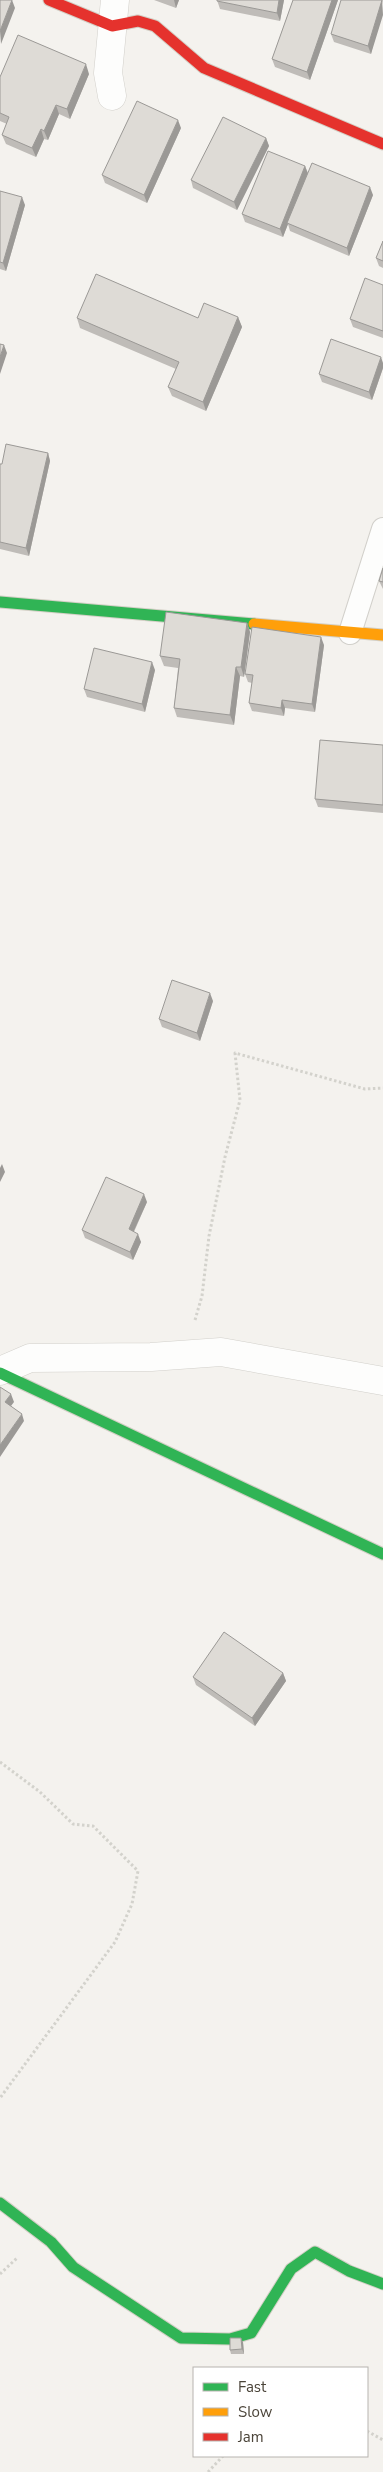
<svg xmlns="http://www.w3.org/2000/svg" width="383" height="2472" font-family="'Nunito Sans',sans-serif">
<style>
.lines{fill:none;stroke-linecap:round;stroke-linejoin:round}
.lane-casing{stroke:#d2d0cb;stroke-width:24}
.street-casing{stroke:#d2d0cb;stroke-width:29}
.fast-casing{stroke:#d3cfc5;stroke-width:13}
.slow-casing{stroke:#d3cfc5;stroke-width:13}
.jam-casing{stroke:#d3cfc5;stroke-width:13}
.path{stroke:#d3d2cc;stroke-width:3;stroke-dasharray:2.5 2.5;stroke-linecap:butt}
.lane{stroke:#fdfdfc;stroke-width:22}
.street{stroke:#fdfdfc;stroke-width:28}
.fast{stroke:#30b455;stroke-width:11}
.slow{stroke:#ff9f0a;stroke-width:11}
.jam{stroke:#e5322d;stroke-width:11}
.wall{fill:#bfbcb8}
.shaded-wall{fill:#9b9996}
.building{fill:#dedbd6;stroke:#9b9996}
</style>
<rect width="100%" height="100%" fill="#f4f2ee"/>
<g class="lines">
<!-- lane casing -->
<g class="lane-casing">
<path id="lane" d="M350 633 383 529"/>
</g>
<!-- street casing -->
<g class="street-casing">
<path id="street" d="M112 96 108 73 115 0
M0 1371 30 1358 151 1357 221 1352 383 1381"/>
</g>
<!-- fast casing -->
<g class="fast-casing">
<path id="fast" d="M0 602 254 624
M0 1373 383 1554
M0 2203 51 2242 73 2267 181 2338 230 2339 251 2333 291 2269 315 2252 349 2271 383 2284"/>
</g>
<!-- slow casing -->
<g class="slow-casing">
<path id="slow" d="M254 624 383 635"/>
</g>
<!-- jam casing -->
<g class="jam-casing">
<path id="jam" d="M49 0 112 26 138 21 155 26 204 68 383 144"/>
</g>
<!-- path -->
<path class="path" d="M195 1320 202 1296 209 1236 225 1157 240 1100 235 1053 365 1089 383 1088
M0 1762 40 1792 73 1824 93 1826 138 1871 132 1904 115 1942 0 2098
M0 2274 17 2258
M367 2431 383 2440
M208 2472 223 2456"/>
<!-- lane -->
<use href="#lane" class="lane"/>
<!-- street -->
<use href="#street" class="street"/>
<!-- fast -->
<use href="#fast" class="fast"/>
<!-- slow -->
<use href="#slow" class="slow"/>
<!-- jam -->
<use href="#jam" class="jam"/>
</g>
<!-- wall -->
<path class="wall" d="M154 0H179L176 8Z
M217 0H284L280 21 220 9Z
M293 0H338L310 80 275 67 272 59Z
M383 0 371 54 334 42 331 34Z
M89 74 70 119 59 114 48 140 44 139 36 157 6 144 2 135 7 124 0 121V77Z
M181 128 147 203 105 183 102 175Z
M266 138 269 146 237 210 193 188 191 180Z
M305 166 308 173 373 195 349 256 290 231 288 224 283 237 245 222 242 214Z
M0 191 25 205 6 271 0 269Z
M383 241V268L379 266 376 258Z
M383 285V338L353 327 350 319Z
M238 317 242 327 206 411 172 396 168 387 176 369 80 328 77 318H198Z
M383 363V368L372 400 322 382 319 374Z
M48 453 50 461 29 556 0 549V464H2Z
M383 568V589L379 581Z
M247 623 250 632 244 677 240 676 234 725 177 717 174 708 178 668 164 666 160 656Z
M324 645 315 712 285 708 284 716 252 711 249 703 252 683 248 682 245 674Z
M155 670 145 712 87 697 84 689Z
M383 745V813L318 807 315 799Z
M213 1001 200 1041 162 1027 159 1019Z
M147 1202 134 1232 141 1242 133 1260 85 1238 82 1230Z
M283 1673 286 1681 255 1726 196 1685 193 1677Z
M243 2342 244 2354H231L230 2350Z"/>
<!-- shaded-wall -->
<path class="shaded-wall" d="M12 0 15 8 1 44 0 31Z
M174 0H179L176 8Z
M279 0H284L280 21 277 13Z
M332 0H338L310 80 307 72Z
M382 0 383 15 371 54 368 46Z
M86 64 89 74 70 119 67 109Z
M56 105 59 114 48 140 44 131Z
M178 120 181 128 147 203 144 195Z
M41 129 44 139 36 157 32 148Z
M266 138 269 146 237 210 234 202Z
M305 166 308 174 287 223 288 224 283 237 280 229Z
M370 187 373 195 349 256 347 248Z
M22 197 25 205 6 271 3 263Z
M238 317 242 327 206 411 203 402Z
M4 345 7 353 0 374V357Z
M381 357 383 363V368L372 400 369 392Z
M48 453 50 461 29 556 26 548Z
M247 623 250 632 244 677 241 667Z
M321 637 324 645 315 712 312 704Z
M152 662 155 670 145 712 142 704Z
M236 667 240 676 234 725 230 715Z
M282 700 285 708 284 716 281 708Z
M210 993 213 1001 200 1041 197 1033Z
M2 1164 5 1172 0 1182V1168Z
M144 1194 147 1202 131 1237 129 1229Z
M138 1234 141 1242 133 1260 130 1252Z
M11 1394 14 1402 8 1410 5 1402Z
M22 1414 24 1421 0 1457V1445Z
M283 1673 286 1681 255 1726 252 1718Z
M241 2338 243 2342 244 2354 242 2349Z"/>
<!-- building -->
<path class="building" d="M0 0H12L0 31Z
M217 0H279L277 13 217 1Z
M293 0H332L307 72 272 59Z
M341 0H382L368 46 331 34Z
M18 35 86 64 67 109 56 105 44 131 41 129 32 148 2 135 9 117 0 113V77Z
M137 101 178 120 144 195 102 175Z
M223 117 266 138 234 202 191 180Z
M268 151 305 166 280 229 242 214Z
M312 163 370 187 347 248 287 223Z
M0 191 22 197 3 263 0 262Z
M383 241V261L376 258Z
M96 274 198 318 204 303 238 317 203 402 168 387 179 362 77 318Z
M365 278 383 285V331L350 319Z
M331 339 381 357 369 392 319 374Z
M0 344 4 345 0 357Z
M6 444 48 453 26 548 0 542V464H2Z
M383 568V582L379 581Z
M166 612 247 623 241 667H236L230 715 174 708 180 659 160 656Z
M252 627 321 637 312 704 282 700 281 708 249 703 253 675 245 674Z
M94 648 152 662 142 704 84 689Z
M320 740 383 745V805L315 799Z
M172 980 210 993 197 1033 159 1019Z
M106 1177 144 1194 129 1229 138 1234 130 1252 82 1230Z
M0 1387 11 1394 5 1402 22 1414 0 1445Z
M224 1632 283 1673 252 1718 193 1677Z
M230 2338H241L242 2349 230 2350Z"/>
<!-- legend -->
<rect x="193" y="2367" width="175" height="90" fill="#ffffff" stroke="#b7b4b0"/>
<rect x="203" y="2383" width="25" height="8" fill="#30b455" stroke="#b7b4b0"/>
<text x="238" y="2392" font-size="15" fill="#4b4439">Fast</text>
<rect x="203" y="2408" width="25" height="8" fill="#ff9f0a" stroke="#b7b4b0"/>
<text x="238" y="2417" font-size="15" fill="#4b4439">Slow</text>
<rect x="203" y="2433" width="25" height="8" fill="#e5322d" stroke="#b7b4b0"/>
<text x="238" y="2442" font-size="15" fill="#4b4439">Jam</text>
</svg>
